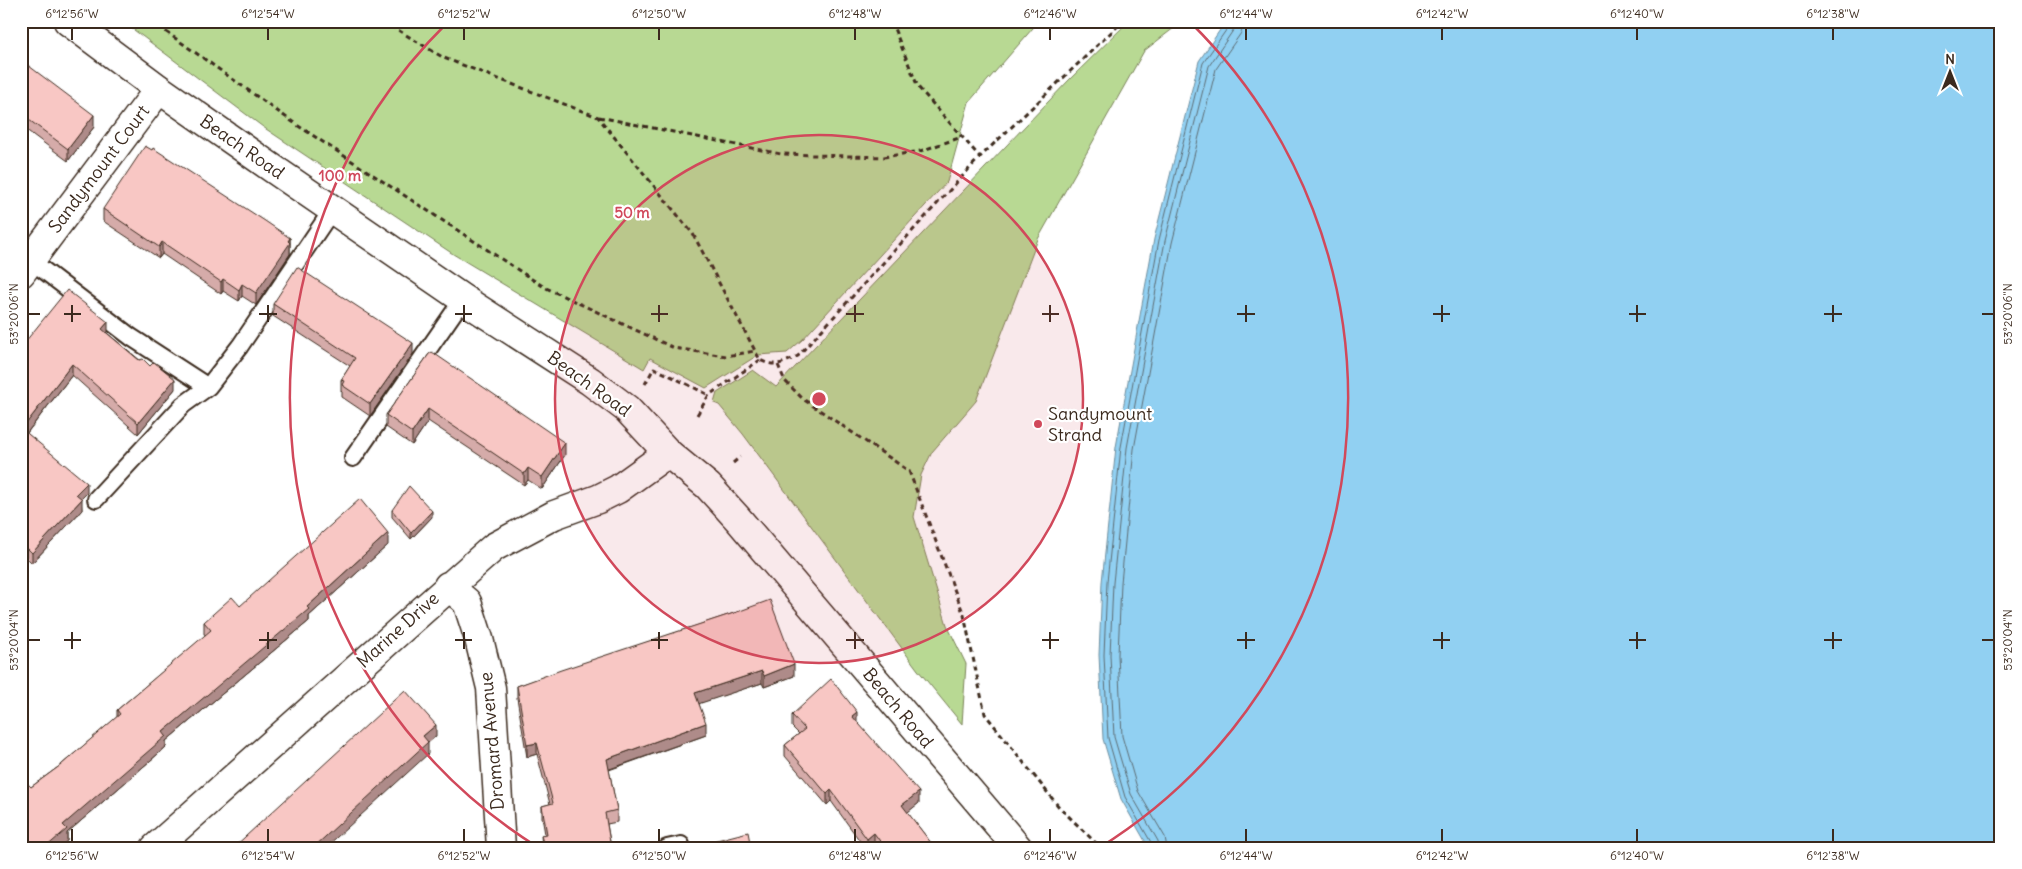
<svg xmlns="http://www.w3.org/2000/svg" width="2022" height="869" font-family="Delius,sans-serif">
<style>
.green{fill:#b8d993;stroke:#7a8258}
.water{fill:#91d0f2;stroke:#6f8e9d}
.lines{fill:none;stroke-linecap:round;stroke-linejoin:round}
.shore{stroke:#5d6c73;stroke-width:1}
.service-casing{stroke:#3b2a1e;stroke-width:20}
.minor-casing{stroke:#3b2a1e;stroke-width:31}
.secondary-casing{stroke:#3b2a1e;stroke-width:31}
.path{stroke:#3b2a1e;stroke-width:3;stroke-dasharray:5 4;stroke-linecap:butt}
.service{stroke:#fff;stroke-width:16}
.minor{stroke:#fff;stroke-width:28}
.secondary{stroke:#fff;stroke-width:28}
.wall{fill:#d5aba9;stroke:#3b2a1e}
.shaded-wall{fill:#ae8b89;stroke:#3b2a1e}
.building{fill:#f8c7c4;stroke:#3b2a1e}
.ticks{fill:none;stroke:#3b2a1e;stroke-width:2}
.ring{fill:none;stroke:#d1495b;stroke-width:2.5}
.poi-dot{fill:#d1495b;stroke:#fff;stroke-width:2}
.labels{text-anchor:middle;stroke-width:4.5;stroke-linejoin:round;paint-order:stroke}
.street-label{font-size:18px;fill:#3b2a1e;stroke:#fff}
.poi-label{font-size:18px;fill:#3b2a1e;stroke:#fff;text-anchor:start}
.centre{fill:#d1495b;stroke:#fff;stroke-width:2.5}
.ring-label{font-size:15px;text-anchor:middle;font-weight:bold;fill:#d1495b;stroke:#fff;stroke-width:4.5;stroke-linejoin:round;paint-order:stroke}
.neatline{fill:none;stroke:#3b2a1e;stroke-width:2}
.ticks-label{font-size:12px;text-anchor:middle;fill:#3b2a1e}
</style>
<rect width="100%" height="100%" fill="#fff"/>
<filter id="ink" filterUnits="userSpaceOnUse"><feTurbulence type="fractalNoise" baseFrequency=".02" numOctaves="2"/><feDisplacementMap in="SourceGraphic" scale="10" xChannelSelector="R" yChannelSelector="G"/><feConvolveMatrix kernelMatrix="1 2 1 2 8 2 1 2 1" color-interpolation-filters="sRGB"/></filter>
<g filter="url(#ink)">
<!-- green -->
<path class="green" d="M122 21H1039L969 102 947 182 802 340 787 353 758 355 706 388 650 358 644 369 453 254 263 127Z
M1129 21H1183L1144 51 1038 239 976 401 932 452 921 475 914 517 947 625 966 664 962 724 918 670 743 434 719 405 714 403 717 393 753 370 776 387 1069 80Z"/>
<!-- water -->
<path class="water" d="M1226 21H2001V848H1149L1121 799 1103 739 1099 655 1102 582 1116 447 1154 239 1199 61Z"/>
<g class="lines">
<!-- shore -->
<path class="shore" d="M1153 848 1152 844 1125 797 1108 738 1104 655 1107 582 1121 447 1159 240 1203 63 1229 26 1230 21
M1159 848 1158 841 1131 794 1114 737 1110 655 1113 583 1127 448 1165 241 1209 66 1234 29 1236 21
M1167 848 1165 837 1138 791 1122 736 1118 655 1121 583 1134 449 1172 243 1216 69 1241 33 1244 21"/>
<!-- service casing -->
<g class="service-casing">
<path id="service" d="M25 256 131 337 208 387 240 346 332 210
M353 458 463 299
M96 499 183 405 208 387
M667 848 681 845 682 848"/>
</g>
<!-- minor casing -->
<g class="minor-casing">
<path id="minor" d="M21 273 159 89
M448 586 467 602 479 639 491 688 501 848
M155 848 494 547 554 515 598 499 618 489 668 453"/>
</g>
<!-- secondary casing -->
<g class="secondary-casing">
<path id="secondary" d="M68 21 159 89 272 168 463 299 590 381 627 409 668 453 708 486 738 519 1018 848"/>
</g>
<!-- path -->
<path class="path" d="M151 21 297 125 544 287 674 348 726 356 755 351
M383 21 444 58 598 117 693 234 760 360C775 368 784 363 798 356L980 157 1123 21
M891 21 918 87 980 157
M599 117 781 154 884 157 920 151 962 137
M778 365 785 381 803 399 909 471 964 615 985 714 1059 807 1101 848
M645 384 654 368 709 395
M697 415 709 395 760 360
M733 463 740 457"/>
<!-- service -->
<use href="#service" class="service"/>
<!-- minor -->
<use href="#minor" class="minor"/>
<!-- secondary -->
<use href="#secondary" class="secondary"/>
</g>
<!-- wall -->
<path class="wall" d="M21 60 94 127 68 161 21 126Z
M103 209 290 238V254L256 305 242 296 239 301 223 291 221 294 162 254 159 258 103 221Z
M273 304 413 354 370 416 342 397V392L341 391V380L350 366 273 316Z
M108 332 107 333 175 389 138 434 72 375 27 433 87 493 81 499 82 510 32 563 26 557 21 562V347Z
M429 354 565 455 542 489 528 480 524 485 428 421 412 445 386 427V415Z
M392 510 432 517 411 539 392 517Z
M388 545 309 616V621L166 741V747L67 833V841L58 848H21L31 787 61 765 117 717V710L206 635 204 634V622L240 606Z
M740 611 794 676 764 687 762 683 699 703 706 735 609 770 617 810V822L607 824 611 848H542L541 835 545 834 542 817V806L550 804 537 754 527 757 517 698V686Z
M792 715 857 722 919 803 907 812 935 848H876L874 845 870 848H865L831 801 827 805 785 756V745L799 734 792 727Z"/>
<!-- shaded-wall -->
<path class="shaded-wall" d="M94 115V127L68 161V149Z
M290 238V254L256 305V293Z
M162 242V254L159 258V247Z
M223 279V291L221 294V282Z
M242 284V296L239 301V290Z
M108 322V332L102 339V329Z
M413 343V354L370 416V404Z
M72 364V375L22 439V429Z
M175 379V389L138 434V423Z
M428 409V421L412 445V433Z
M565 443V455L542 489V477Z
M528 468V480L524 485V474Z
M87 483V493L76 504V494Z
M82 499V510L32 563V553Z
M432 511V517L411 539V533Z
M388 533V545L309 616V621L166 741V747L67 833V841L58 848H45L63 825 163 732 307 607Z
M26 547V557L21 562V552Z
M794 664V676L764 687V676Z
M762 671V683L695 705V693Z
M857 712V723L852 716Z
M706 723V735L607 770V759Z
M436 725V736L428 743V754L325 848H313L423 736Z
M537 743V754L527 757V745Z
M831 790V801L827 805V794Z
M919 792V803L902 817V805Z
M874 833V845L870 848H867V839Z"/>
<!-- building -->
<path class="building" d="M21 60 94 115 68 149 21 114Z
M145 146 152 150 153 148 265 221 290 238 288 241 290 243 256 293 242 284 239 290 223 279 221 282 162 242 159 247 103 209Z
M297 267 413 343 370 404 342 385 344 381 341 380 355 358 273 304Z
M67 290 108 322 102 329 139 360 143 359 150 366 154 362 175 379 138 423 72 364 22 429 87 483 76 494 82 499 32 553 26 547 21 552V347Z
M432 352 565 443 542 477 528 468 524 474 428 409 412 433 386 415 429 354Z
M409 486 432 511 411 533 392 510Z
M360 499 388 533 307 607 309 609 163 732 166 736 63 825 67 829 45 848H21V777L31 787 61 765 120 714 117 710 211 630 204 622 232 597 240 606Z
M770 600 794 664 764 676 762 671 695 693 706 723 607 759 617 810 605 813 611 848H544L541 835 547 834 542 806 553 803 537 743 527 745 517 686 561 670 740 611Z
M831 679 857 712 852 716 919 792 902 805 935 848H885L874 833 867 839 831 790 827 794 785 745 805 729 792 715Z
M405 690 436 725 423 736 428 742 313 848H233Z
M748 832 751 848H716L713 841Z
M771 844 773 848H760Z"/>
</g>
<!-- ticks -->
<path class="ticks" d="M72 28V40M268 28V40M464 28V40M659 28V40M855 28V40M1050 28V40M1246 28V40M1442 28V40M1637 28V40M1833 28V40M72 305V322M268 305V322M464 305V322M659 305V322M855 305V322M1050 305V322M1246 305V322M1442 305V322M1637 305V322M1833 305V322M28 314H40M64 314H81M259 314H277M455 314H472M651 314H668M846 314H864M1042 314H1059M1237 314H1255M1433 314H1450M1629 314H1646M1824 314H1842M1982 314H1994M72 632V649M268 632V649M464 632V649M659 632V649M855 632V649M1050 632V649M1246 632V649M1442 632V649M1637 632V649M1833 632V649M28 640H40M64 640H81M259 640H277M455 640H472M651 640H668M846 640H864M1042 640H1059M1237 640H1255M1433 640H1450M1629 640H1646M1824 640H1842M1982 640H1994M72 829V842M268 829V842M464 829V842M659 829V842M855 829V842M1050 829V842M1246 829V842M1442 829V842M1637 829V842M1833 829V842"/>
<!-- distance rings -->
<circle cx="819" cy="399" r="264" fill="#d1495b" fill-opacity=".12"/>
<g class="ring">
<circle cx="819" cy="399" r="264"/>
<path d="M539 848A529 529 0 0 1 448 22M1190 22A529 529 0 0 1 1099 848"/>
</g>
<!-- markers -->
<circle class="poi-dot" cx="1038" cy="424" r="5"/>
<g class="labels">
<!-- street labels -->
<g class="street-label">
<text transform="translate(242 147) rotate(35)" y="6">Beach Road</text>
<text transform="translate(99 169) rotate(-53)" y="6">Sandymount Court</text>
<text transform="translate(589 384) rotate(36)" y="6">Beach Road</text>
<text transform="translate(398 630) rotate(-42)" y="6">Marine Drive</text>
<text transform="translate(898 708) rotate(50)" y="6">Beach Road</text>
<text transform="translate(492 741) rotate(-95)" y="6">Dromard Avenue</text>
</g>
<!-- poi labels -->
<g class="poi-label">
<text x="1048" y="420">Sandymount<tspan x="1048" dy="21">Strand</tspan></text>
</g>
</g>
<circle cx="819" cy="399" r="8" class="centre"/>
<g class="ring-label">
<text x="340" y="181">100 m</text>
<text x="632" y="218">50 m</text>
</g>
<!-- margin -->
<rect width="2022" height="869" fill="none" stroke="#fff" stroke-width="55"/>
<!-- north arrow -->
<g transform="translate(1950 72)" stroke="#ffffff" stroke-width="4" paint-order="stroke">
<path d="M0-4L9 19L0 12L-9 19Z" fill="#3b2a1e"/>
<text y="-8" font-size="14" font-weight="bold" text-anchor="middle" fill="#3b2a1e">N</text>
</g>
<rect x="28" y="28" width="1966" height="814" class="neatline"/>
<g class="ticks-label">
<text x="72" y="18">6°12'56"W</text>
<text x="268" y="18">6°12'54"W</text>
<text x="464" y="18">6°12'52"W</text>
<text x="659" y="18">6°12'50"W</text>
<text x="855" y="18">6°12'48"W</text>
<text x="1050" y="18">6°12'46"W</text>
<text x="1246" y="18">6°12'44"W</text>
<text x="1442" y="18">6°12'42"W</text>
<text x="1637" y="18">6°12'40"W</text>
<text x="1833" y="18">6°12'38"W</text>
<text transform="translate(14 314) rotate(-90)" y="4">53°20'06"N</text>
<text transform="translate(2008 314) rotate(-90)" y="4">53°20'06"N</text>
<text transform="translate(14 640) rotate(-90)" y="4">53°20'04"N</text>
<text transform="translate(2008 640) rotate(-90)" y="4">53°20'04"N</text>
<text x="72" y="860">6°12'56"W</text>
<text x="268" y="860">6°12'54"W</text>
<text x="464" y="860">6°12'52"W</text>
<text x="659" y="860">6°12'50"W</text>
<text x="855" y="860">6°12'48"W</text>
<text x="1050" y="860">6°12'46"W</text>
<text x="1246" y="860">6°12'44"W</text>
<text x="1442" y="860">6°12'42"W</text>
<text x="1637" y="860">6°12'40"W</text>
<text x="1833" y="860">6°12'38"W</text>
</g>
</svg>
